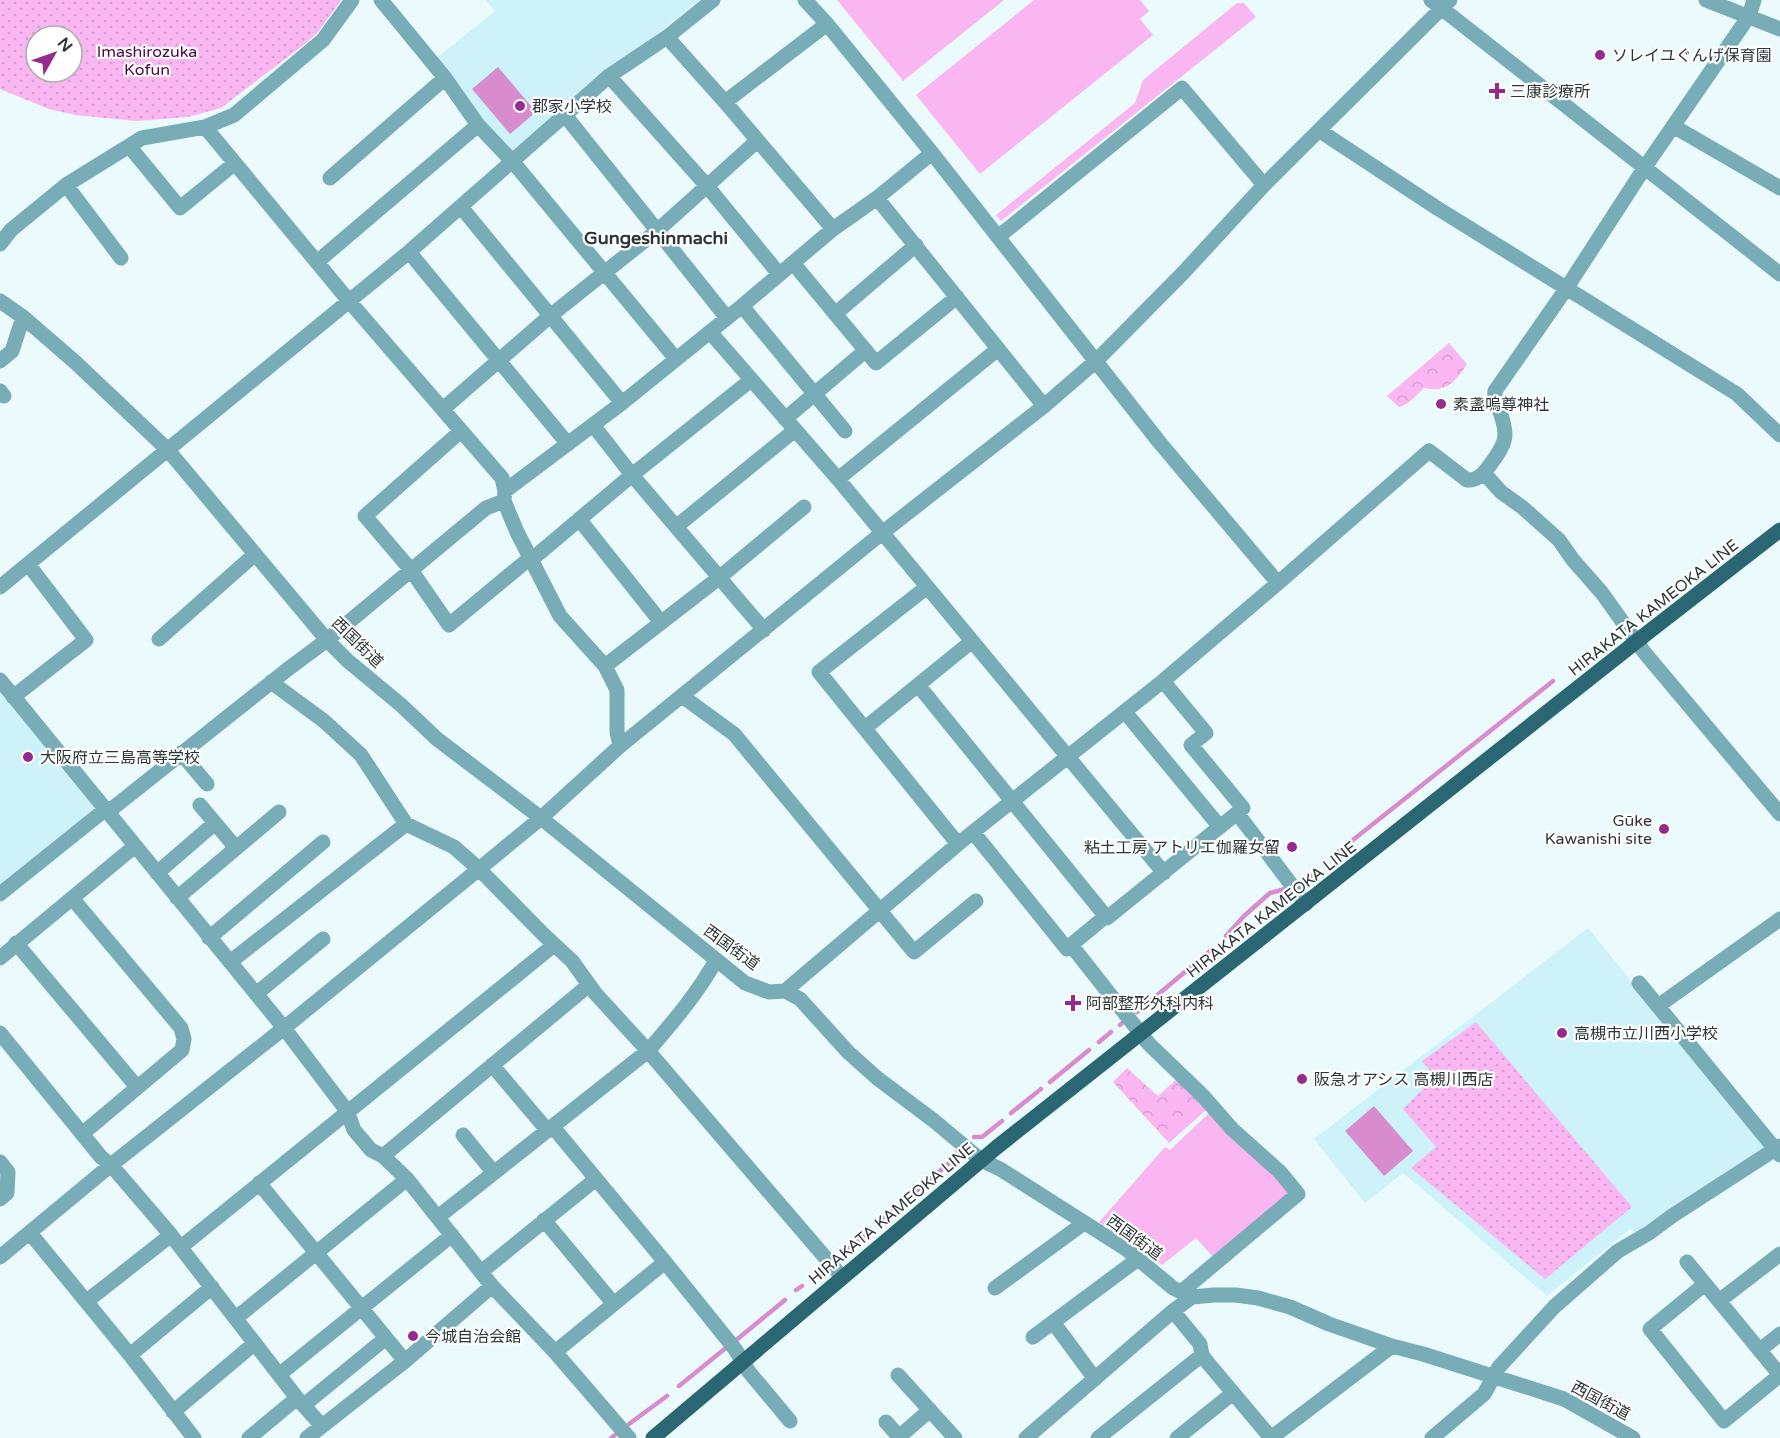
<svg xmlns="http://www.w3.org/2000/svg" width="1780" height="1438" font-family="'Varela Round','Noto Sans JP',sans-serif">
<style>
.built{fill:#cdf2f9}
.green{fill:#fab6f0}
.forest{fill:url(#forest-crowns)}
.park{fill:url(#park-dots);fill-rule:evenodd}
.water{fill:#d88cce}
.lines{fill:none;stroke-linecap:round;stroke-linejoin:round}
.stream{stroke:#d88cce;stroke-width:4.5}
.minor{stroke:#78acb7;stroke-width:15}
.major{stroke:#2a6772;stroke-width:15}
.poi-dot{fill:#962b8d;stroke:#fff;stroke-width:2}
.labels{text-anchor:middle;stroke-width:4.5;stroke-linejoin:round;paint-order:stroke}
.park-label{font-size:16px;fill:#4e0849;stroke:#fff}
.poi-label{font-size:16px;fill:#2c3638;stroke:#fff;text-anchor:start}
.street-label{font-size:16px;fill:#2c3638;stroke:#fff}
.neighbourhood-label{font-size:18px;font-weight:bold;fill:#2c3638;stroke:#fff}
</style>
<defs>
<pattern id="forest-crowns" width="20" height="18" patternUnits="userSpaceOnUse" patternTransform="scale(1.5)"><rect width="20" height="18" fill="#fab6f0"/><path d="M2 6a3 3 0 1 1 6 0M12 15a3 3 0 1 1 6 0" fill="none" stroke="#d69dcf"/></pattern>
<pattern id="park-dots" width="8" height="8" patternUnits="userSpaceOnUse" patternTransform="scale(1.5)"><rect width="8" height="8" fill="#fab6f0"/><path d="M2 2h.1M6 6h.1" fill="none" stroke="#d69dcf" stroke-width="1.8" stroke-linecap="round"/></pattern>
</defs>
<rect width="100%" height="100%" fill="#eafafd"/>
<!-- built -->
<path class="built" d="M486 0H699L511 153 434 60 495 11Z
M0 691 94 803V811L0 886Z
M1588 928 1766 1147 1636 1233 1630 1229 1547 1296 1403 1173 1365 1203 1314 1139Z"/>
<!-- green -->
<path class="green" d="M837 0H1004L903 81Z
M1034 0H1140L1149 11 1140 19 1153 35 980 174 916 95Z
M1237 3H1244L1256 17 1001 221 996 215 1135 103 1143 80Z
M1209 1113 1291 1193 1214 1258 1196 1238 1162 1265 1099 1222 1165 1147 1170 1150Z"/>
<!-- forest -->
<path class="forest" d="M1449 343 1467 364C1456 381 1447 393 1424 388 1415 396 1410 404 1399 407L1387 396Z
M1127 1068 1158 1096 1177 1079 1206 1110 1169 1143 1113 1082Z"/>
<!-- park -->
<path class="park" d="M0 0H341L318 32 306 43 221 108 188 117 136 121 75 115 49 109 0 89ZM36 36H72V72H36Z
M1476 1022 1632 1207 1545 1279 1411 1168 1436 1147 1403 1109 1435 1077 1422 1061Z"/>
<!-- water -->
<path class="water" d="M498 67 536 112 510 134 472 89Z
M1374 1106 1413 1151 1384 1176 1345 1131Z"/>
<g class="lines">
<!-- stream -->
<path class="stream" d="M1334 855 1553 681
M1299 885 1312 875
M1226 936 1244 916 1270 893 1285 889
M1137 1012 1210 951
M1120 1025 1122 1023
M1099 1042 1111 1032
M1050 1082 1089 1050
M1011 1113 1041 1089
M974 1137H982L1002 1121
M883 1219 954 1159 958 1151
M844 1252 870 1231
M796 1290 802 1286
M735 1341 785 1300
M679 1386 727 1347
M629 1424 667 1396
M611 1438 615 1435"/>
<!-- minor -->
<path class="minor" d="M381 0 445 78 478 125 513 162 676 359
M805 0 827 24 932 153 1160 443 1278 583
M1431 0 1780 274
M1706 0 1780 29
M667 37 725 102 833 229
M609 76 707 186 779 274
M725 102 827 24
M564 114 727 318
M1673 126 1780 188
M205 127 234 115 323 40 352 0
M1320 131 1437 208 1737 394 1780 435
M129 146 180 208 235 163
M330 178 445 78
M66 185 121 258
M877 198 1044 406
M461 207 622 403
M998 237 1182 88 1264 185
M0 244 11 230 66 185 142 138 205 127 349 301 502 478 505 491 504 501 517 532 560 616 605 666 617 690V732L620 746
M409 252 568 444
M317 262 478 125
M793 263 876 363 957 297
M0 301 23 317 75 362 167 449 327 640 348 661 401 705 437 739 541 818 745 983 769 992 785 991 800 999 848 1052 877 1078 933 1120 981 1160 1000 1169 1126 1249 1173 1288 1192 1297 1214 1295H1236L1258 1298 1290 1307 1329 1324 1392 1346 1423 1354 1564 1399 1633 1438
M742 306 845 431
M835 314 916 245
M710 332 838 479 1164 873
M0 361 12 351 23 317
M0 391 4 396
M443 409 550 316 658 230 757 141
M785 419 865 351
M593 425 632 475 764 630
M461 431 365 516 411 570 449 625 530 558
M1484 473 1501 492 1522 507 1559 540 1573 560 1602 593 1644 652 1780 814
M838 479 998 349
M505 491 622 403 742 306 833 229 877 198 932 153
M579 519 660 621
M677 526 795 430
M531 560 632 475 751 380
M0 587 409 252 609 76 667 37 713 0
M927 587 819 672 958 844
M159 639 255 554
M605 666 720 577 804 507
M0 680 284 1028 347 1111 354 1130 371 1150 383 1156 407 1179 492 1286 555 1352 629 1438
M1163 681 1206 733 1191 745 1243 808 1237 813
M271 682 324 721 361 755 406 824 454 847 479 869 545 936 572 961 595 993 648 1051 842 1277
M918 685 1107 918 1237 813 1306 904
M682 696 734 734 914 952 976 901
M13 697 86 640 28 564
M1125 712 1220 827
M865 728 971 642
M181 753 207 784
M200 805 236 848
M973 832 1067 949 1071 945 1149 1044 1203 1096 1232 1129 1280 1172 1298 1194 1181 1292
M157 873 215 823
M0 894 106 809 113 808 288 669 327 640 486 508 504 501
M72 898 181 1028 184 1039 182 1050 82 1134
M177 898 279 812
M209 938 323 842
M16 943 137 1087
M1071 945 1106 916
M0 958 135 846
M230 962 406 824
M1639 983 1780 1155
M785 991 958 844 1163 681 1278 583 1429 451 1467 480C1478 481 1484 473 1490 465 1507 442 1509 436 1499 409 1496 403 1494 398 1495 391L1566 289 1645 167 1749 16 1754 0
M256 994 323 939
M1658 1006 1780 919
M0 1033 101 1157 111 1165 171 1235 297 1398 322 1426
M492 1065 548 1131
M553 1127 665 1262 735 1349 749 1372 790 1421
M463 1135 494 1173
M383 1156 589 985
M0 1162 8 1172 7 1193 0 1199
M259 1183 386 1338 304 1405
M438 1217 648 1051C673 1022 698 993 716 960
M544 1220 613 1303
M30 1233 130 1355 194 1438
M181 1247 554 945
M0 1257 111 1165 284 1028 479 869 541 818 620 746 882 533 1044 406 1096 361 1183 273 1264 185 1450 0
M1687 1262 1780 1375
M481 1272 596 1179
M1705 1284 1650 1329 1724 1421 1780 1375
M995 1288 1084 1223
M87 1301 171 1235
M1719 1301 1780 1254
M1173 1311 1200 1344 1202 1355 1208 1363 1271 1438
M236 1318 407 1179
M1053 1322 1095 1379
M1033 1337 1138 1259
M386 1338 405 1361
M1760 1350 1780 1334
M555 1352 665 1262
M130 1355 212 1287
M280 1374 452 1235
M898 1375 955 1438
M173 1412 255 1343
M886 1422 900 1438
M899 1437 930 1410
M249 1438 297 1398
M307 1438 405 1361 492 1286
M1026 1438 1173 1311 1192 1297
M1098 1438 1202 1355
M1177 1438 1233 1393
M1271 1438 1392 1346
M1432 1438 1484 1394 1499 1367 1554 1307 1618 1251 1649 1233 1672 1216 1780 1146"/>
<!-- major -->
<path class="major" d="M653 1438 997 1147 1646 634 1780 530"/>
</g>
<!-- markers -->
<g class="poi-dot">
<circle cx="1600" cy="55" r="6"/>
<path d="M1494 82h6v6h6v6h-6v6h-6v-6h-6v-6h6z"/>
<circle cx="520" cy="106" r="6"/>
<circle cx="1441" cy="404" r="6"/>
<circle cx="28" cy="757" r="6"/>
<circle cx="1664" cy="829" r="6"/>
<circle cx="1292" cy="847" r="6"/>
<path d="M1070 994h6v6h6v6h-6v6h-6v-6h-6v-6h6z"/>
<circle cx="1562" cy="1033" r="6"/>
<circle cx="1302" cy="1079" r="6"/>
<circle cx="413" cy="1336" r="6"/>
</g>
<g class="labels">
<!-- park labels -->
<g class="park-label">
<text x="147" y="57">Imashirozuka<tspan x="147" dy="18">Kofun</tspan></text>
</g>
<!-- poi labels -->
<g class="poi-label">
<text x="1612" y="61">ソレイユぐんげ保育園</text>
<text x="1510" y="97">三康診療所</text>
<text x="532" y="112">郡家小学校</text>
<text x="1453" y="410">素盞嗚尊神社</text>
<text x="40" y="763">大阪府立三島高等学校</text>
<text x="1652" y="826" text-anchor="end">Gūke<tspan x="1652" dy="18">Kawanishi site</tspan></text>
<text x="1280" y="853" text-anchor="end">粘土工房 アトリエ伽羅女留</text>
<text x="1086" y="1009">阿部整形外科内科</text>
<text x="1574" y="1039">高槻市立川西小学校</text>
<text x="1314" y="1085">阪急オアシス 高槻川西店</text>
<text x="425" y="1342">今城自治会館</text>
</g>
<!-- street labels -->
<g class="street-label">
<text transform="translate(1653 607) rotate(-38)" y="6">HIRAKATA KAMEOKA LINE</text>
<text transform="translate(358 642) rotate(44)" y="6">西国街道</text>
<text transform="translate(1271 909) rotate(-38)" y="6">HIRAKATA KAMEOKA LINE</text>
<text transform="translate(732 947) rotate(36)" y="6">西国街道</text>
<text transform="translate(891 1213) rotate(-40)" y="6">HIRAKATA KAMEOKA LINE</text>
<text transform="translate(1135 1237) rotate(36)" y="6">西国街道</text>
<text transform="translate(1601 1400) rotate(28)" y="6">西国街道</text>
</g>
<!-- neighbourhood labels -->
<g class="neighbourhood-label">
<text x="656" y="244">Gungeshinmachi</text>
</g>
</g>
<!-- north arrow -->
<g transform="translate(54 54) rotate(50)"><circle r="28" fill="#ffffff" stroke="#abafaf" stroke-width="1.5"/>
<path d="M0-4.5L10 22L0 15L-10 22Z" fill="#962b8d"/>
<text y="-9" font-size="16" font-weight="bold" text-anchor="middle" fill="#2c3638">N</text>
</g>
</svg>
